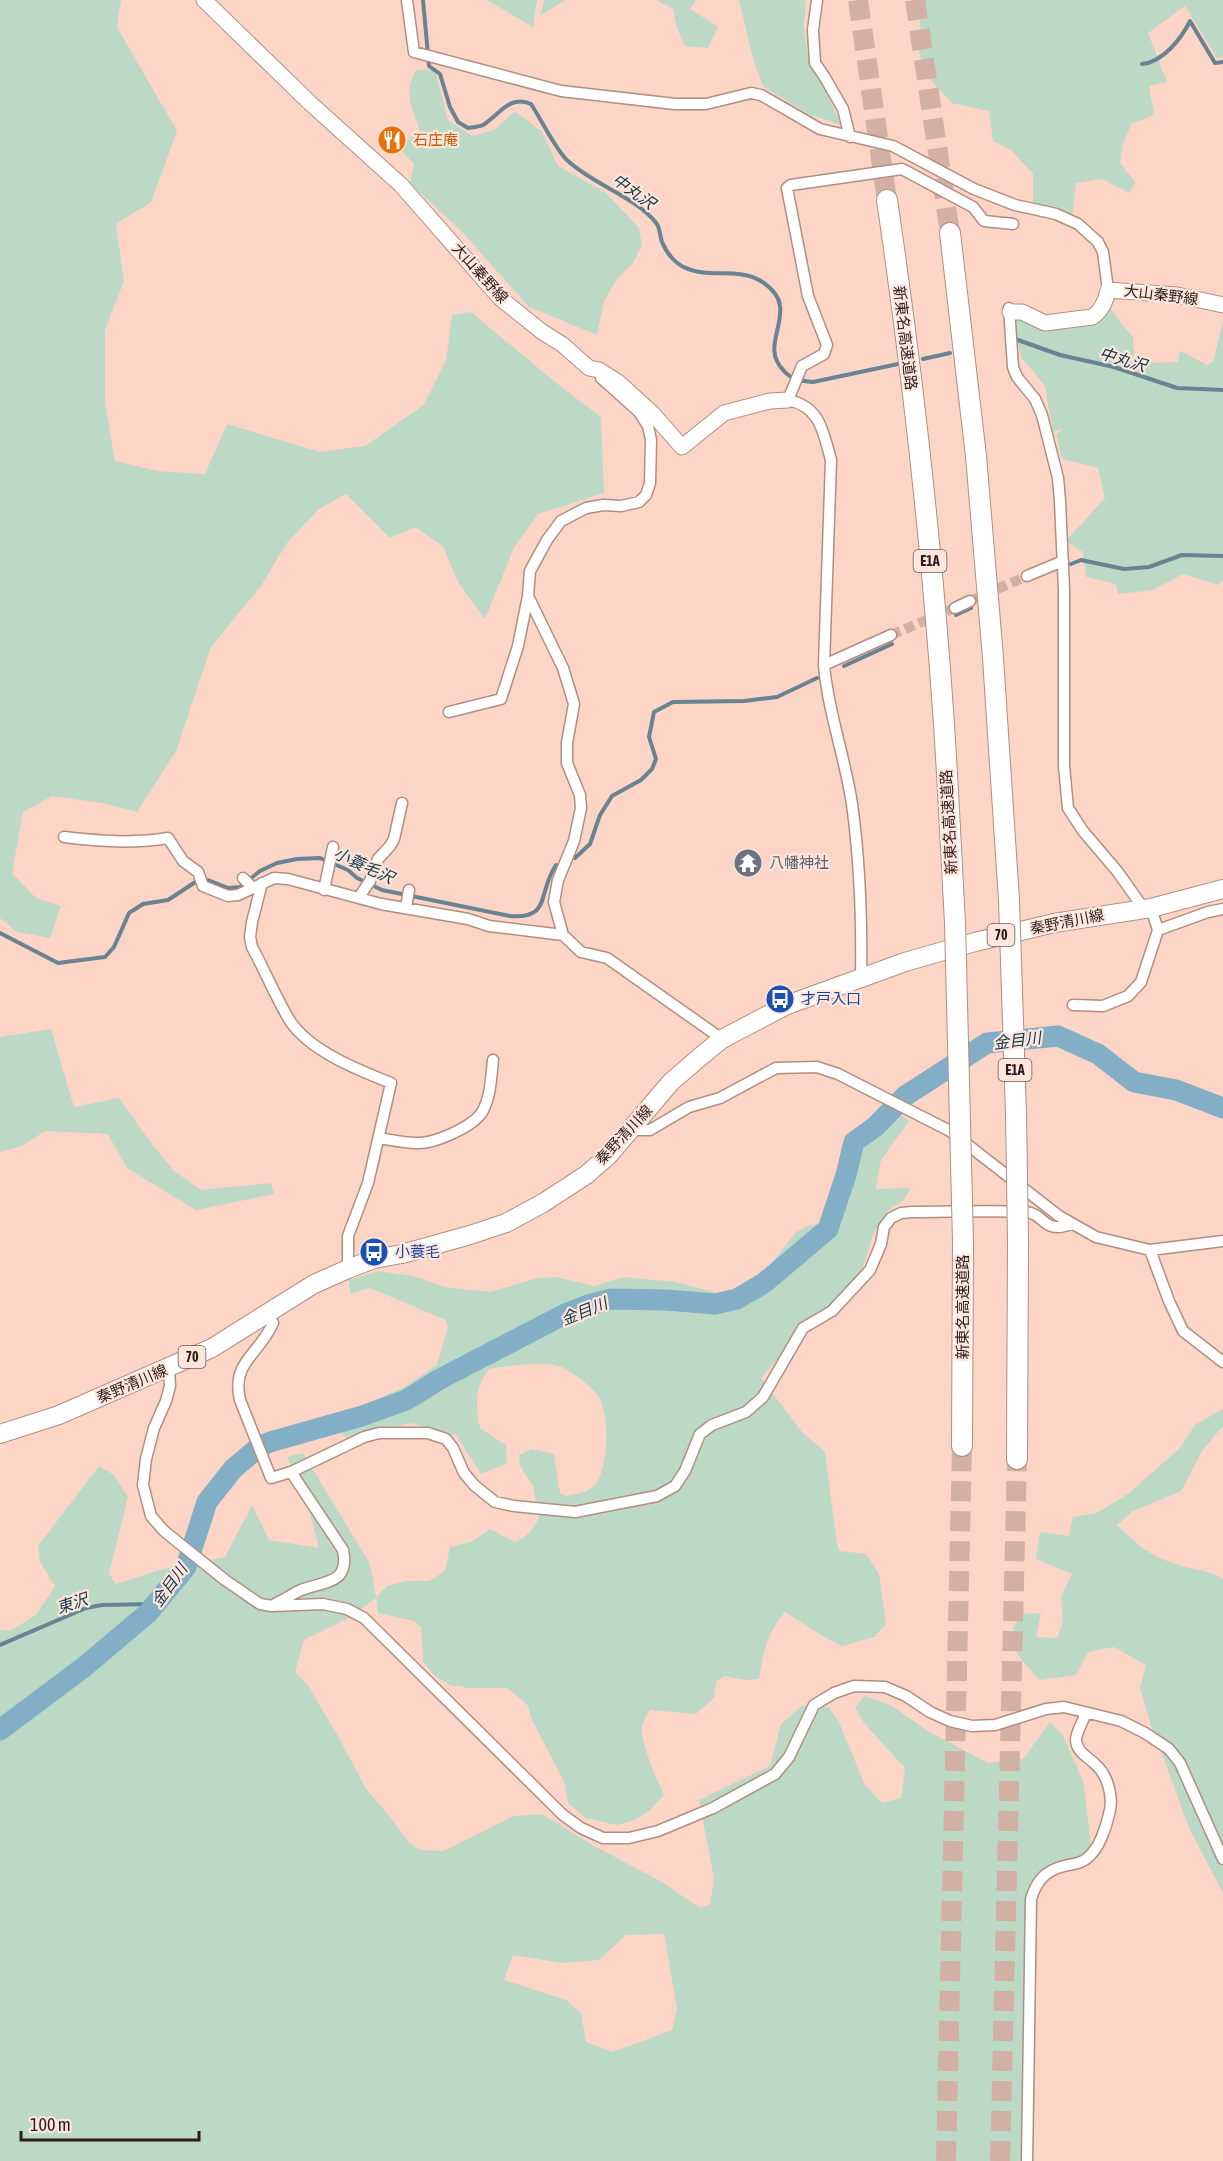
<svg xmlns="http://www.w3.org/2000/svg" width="1223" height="2161" font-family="'Asap Condensed','Noto Sans JP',sans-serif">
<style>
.green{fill:#bbd9c5;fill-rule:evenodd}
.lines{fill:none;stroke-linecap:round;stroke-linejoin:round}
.stream{stroke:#688392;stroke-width:4}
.river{stroke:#82afc6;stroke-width:21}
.street-tunnel{stroke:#d2b0a3;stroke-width:10;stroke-dasharray:10 5;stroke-linecap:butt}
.highway-tunnel{stroke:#d2b0a3;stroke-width:20;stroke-dasharray:20 10;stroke-linecap:butt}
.street-casing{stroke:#b28e80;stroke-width:13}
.secondary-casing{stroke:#b28e80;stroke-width:17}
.primary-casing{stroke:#b28e80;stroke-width:20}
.highway-casing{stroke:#b28e80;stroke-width:22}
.street{stroke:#fff;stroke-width:10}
.secondary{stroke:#fff;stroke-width:15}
.primary{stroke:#fff;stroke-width:18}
.highway{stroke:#fff;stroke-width:20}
.highway-bridge-casing{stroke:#b28e80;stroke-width:22;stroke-linecap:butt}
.highway-bridge{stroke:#fff;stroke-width:20}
.labels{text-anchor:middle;stroke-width:4.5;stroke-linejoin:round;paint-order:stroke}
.shield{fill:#fee6dd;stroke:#6a5953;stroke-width:1.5}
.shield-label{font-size:14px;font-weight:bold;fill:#2b1d18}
.food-label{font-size:15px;fill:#c56008;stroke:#fee6dd;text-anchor:start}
.street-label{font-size:15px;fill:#2b1d18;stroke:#fee6dd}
.worship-label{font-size:15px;fill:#5b616d;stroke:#fee6dd;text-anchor:start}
.transit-label{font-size:15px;fill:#164399;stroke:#fee6dd;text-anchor:start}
.water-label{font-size:16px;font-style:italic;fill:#103849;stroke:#fee6dd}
</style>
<rect width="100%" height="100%" fill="#fcd5c6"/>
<!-- green -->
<path class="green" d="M0 0H121L117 27 177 131 151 202 116 224 124 281 105 330V403L115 461 157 471 205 474 227 424 320 452 365 446 424 405 446 360 452 315 471 312 560 386 601 417 604 493 538 514 514 548 485 619 458 582 443 546 415 527 390 538 346 494 319 509 286 544 261 586 211 647 176 751 137 812 102 803 52 796 23 812 12 873 36 898 61 906 50 938 17 932 0 918Z
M487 0H537L533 27Z
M544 0H565L540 16Z
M656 0H696L690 9 718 27 708 48 685 46 677 28 673 9Z
M739 0H806L804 26 809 64 822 82 841 125 810 115 764 87 754 63Z
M918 0H1223V57L1217 58 1185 6 1148 33 1167 82 1149 86 1154 115 1131 124 1123 144 1120 163 1135 182 1130 193 1101 179 1076 183 1072 216 1033 205V174L1011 150 993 141 989 111 952 103 927 76 919 52 921 35Z
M416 70H435L448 120 472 136 494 130 515 111 542 132 558 166 606 193 639 228 642 246 633 263 617 279 604 301 597 335 529 307 463 233 410 183 414 164 398 147 420 131C412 108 403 93 416 70Z
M1107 303 1119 321 1133 337 1134 359 1154 363 1178 362 1180 351 1207 365 1213 362 1223 321V580L1218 585 1183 574 1153 590 1118 594 1116 584 1086 577 1083 552 1066 541 1105 498 1098 468 1062 459 1056 435 1063 428 1053 432 1045 386 1022 358 1015 334 1014 316 1071 327Z
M51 1029 74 1107 119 1098 151 1143 174 1171 201 1190 271 1183 274 1194 196 1210 127 1168 108 1134 45 1131 22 1146 0 1152V1037Z
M894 1110 909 1121 881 1160 876 1189 911 1188 903 1201 888 1210 873 1235 862 1270 840 1295 811 1321 761 1378 802 1432 825 1452 837 1544 840 1551 866 1554 879 1574 886 1624 874 1637 842 1646 821 1635 785 1612C767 1633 763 1653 759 1679L745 1680 724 1676 716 1681 714 1698 696 1714 650 1710C646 1717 641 1724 642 1732 643 1748 657 1780 664 1795L649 1811 635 1820 617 1825 586 1818 568 1803 564 1781 532 1720 528 1706 523 1701 507 1688H469L450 1685 435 1676 423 1662 421 1627 414 1621 378 1613 376 1598 351 1617 304 1640 295 1672 307 1684 338 1736 366 1789 390 1817 408 1842 420 1850 444 1851 514 1816 542 1814 596 1847 662 1882 700 1908 710 1905 714 1878 699 1800 770 1766 781 1724 802 1706 829 1707 839 1722 865 1785 882 1803 901 1798 905 1768 864 1723 855 1708 864 1696 892 1706 928 1731 988 1763 1023 1759 1050 1722 1062 1734 1083 1780 1093 1860C1071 1879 1049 1863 1037 1898L1034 2161H0V1630L10 1631 36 1615 55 1586 40 1562 38 1546 99 1466 114 1475 128 1497 109 1574 116 1584 163 1569 225 1557 252 1505 269 1540 319 1548 310 1514 287 1457 303 1453 370 1564 376 1597 387 1586 405 1581H429L445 1571 450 1547 473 1541 490 1529 515 1542C527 1537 533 1529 539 1518L533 1486 520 1466 519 1455 532 1449 554 1454 560 1493 566 1496C576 1494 588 1493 595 1485 609 1468 610 1413 598 1396 589 1384 574 1373 562 1367 545 1360 507 1366 489 1369 474 1388 476 1406 480 1428L506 1445 507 1463 481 1474 456 1435 411 1423 346 1438 342 1433 357 1409 404 1387 437 1365 448 1327 446 1320 370 1288 350 1294 349 1280 379 1271 417 1277 444 1287 490 1292 538 1278 556 1277 594 1286 624 1277 675 1282 718 1293 740 1306 753 1303 761 1277 796 1232 807 1226 825 1223 837 1189 843 1161ZM664 1934 677 2009 672 2030 613 2052 586 2042 581 2013 566 2000 504 1980 513 1955 562 1963 599 1960 626 1935Z
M1223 1409V1426L1202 1451 1181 1491 1133 1511 1117 1525C1139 1546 1149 1556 1179 1565 1194 1570 1209 1570 1223 1579V1893L1190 1830 1150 1722 1140 1688 1146 1665 1114 1647 1088 1652 1076 1675 1040 1680 1024 1663 1009 1640 1020 1614 1041 1613 1036 1637 1057 1638 1063 1622 1061 1596 1072 1574 1036 1559 1040 1532 1069 1536 1073 1517 1097 1513 1128 1494 1179 1449 1195 1425Z"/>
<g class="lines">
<!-- stream -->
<path class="stream" d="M423 0 429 66 440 74 450 107 458 122 468 128C473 127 479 127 483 125 499 115 510 94 531 104 541 119 557 152 568 161 594 185 636 197 657 224 660 229 660 236 662 242 666 252 675 264 686 268 709 279 738 267 761 281 770 287 779 296 780 306 783 329 763 350 784 371 792 380 801 381 813 382L898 364
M1142 64C1163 62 1181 39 1190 21L1215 63 1223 62
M1018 340 1060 355 1114 367 1177 388 1223 390
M923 359 950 353
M1071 564 1081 560 1124 569 1149 567 1182 555 1223 556
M956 615 971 608
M844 666 892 644
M575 858 590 844 600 815 612 796 641 780 652 769 656 759 649 737 654 712 673 702 744 701 777 697 817 678
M0 933 58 963 105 957 114 947 129 913 143 904 168 900 197 881 208 880 228 888 240 887 260 871 277 863 297 859 320 858 348 870 357 878 382 890 510 916C552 919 537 893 556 865
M0 1645 86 1608 102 1605 156 1604"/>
<!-- river -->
<path class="river" d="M0 1730 84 1667 148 1613 186 1567 207 1502 233 1469 259 1447 270 1442 362 1416 406 1400 440 1379 565 1314 588 1305 612 1299 666 1300 715 1304 737 1299 764 1283 828 1229 846 1175 854 1142 876 1126 905 1096 987 1043 1058 1036 1098 1054 1134 1082 1176 1090 1223 1108"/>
<!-- street-tunnel -->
<path class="street-tunnel" d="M970 601 1027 576
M891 635 955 608"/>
<!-- highway-tunnel -->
<path class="highway-tunnel" d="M858 0 887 200
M915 0 950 233
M946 2161 962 1446
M1000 2161 1017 1459"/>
<!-- street casing -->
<g class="street-casing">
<path id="street" d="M407 0 414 52 561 91 675 104H706L751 93 761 95 820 129 893 146 974 189 1015 205 1056 214 1078 224 1098 242 1103 252 1108 290
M817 0 813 30 815 63 824 76 843 109 850 137
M1009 308 1013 367 1017 377 1035 399 1042 415 1058 478 1060 501 1064 590V766L1068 808 1083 831 1117 871 1144 909
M601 378 639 412 648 426 651 440 650 483 646 495 639 502 621 506 603 505 586 508 561 521 547 540 530 571 528 596 563 668 574 704 567 743V763L580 795 581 808 574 841 558 880 554 902 563 935 581 952 607 958 722 1039
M1027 576 1063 561
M955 608 970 601
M824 665 891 635
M449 712 501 699 518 646 528 596
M64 837C99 841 134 844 168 838L183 861 198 872 203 886 228 896 238 895 274 878 288 879 381 904 468 919 489 926 563 935
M243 878 253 888
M262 883 252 922 250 937 252 947C265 971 276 998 290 1021 310 1051 358 1070 391 1083L368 1183 348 1236V1269
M324 890 333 847
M359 897 370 881 378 859 390 846 394 839 402 803
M406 907 409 890
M1158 930 1208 912 1223 909
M861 978C862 920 860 862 852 804 845 757 828 712 824 665L831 460C823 432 821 407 788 400L802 366 824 354 827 345 808 296 787 188 791 185 902 169 973 207 984 221 1013 224
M1073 1005 1103 1006 1128 996 1141 982 1158 930 1151 908
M631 1130H650L689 1107 720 1098 776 1068 817 1067 838 1074 950 1131 1059 1216 1096 1237 1150 1250 1223 1241
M379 1138C391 1140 404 1143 417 1143 434 1144 469 1128 480 1115 491 1101 491 1076 493 1060
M1150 1250 1169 1301 1183 1331 1223 1362
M268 1314 273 1323C259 1355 231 1362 240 1400L271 1478 291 1472 364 1437 379 1433H428L446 1439 453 1448 464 1473 474 1485 495 1502 514 1506 575 1512 657 1496 675 1486 685 1471 700 1434 712 1425 746 1412 763 1397 803 1328 832 1311 870 1270 881 1244 884 1227 891 1218 901 1213 912 1212C950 1212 988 1210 1025 1212 1045 1213 1043 1235 1071 1224
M169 1368 170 1386 166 1401 154 1428 146 1459 143 1485 151 1516 164 1531 225 1580 260 1604 272 1606 323 1604 347 1609 364 1618 563 1815 581 1828 603 1838H629L658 1831 713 1808 775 1774 789 1757 814 1705 834 1693 854 1686 885 1687 906 1696 930 1712 950 1721 972 1726 995 1725 1046 1709 1064 1707 1121 1721 1145 1733 1169 1749 1180 1763 1223 1859
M275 1604C284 1600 292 1594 301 1590 325 1581 350 1584 343 1550L291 1472
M1027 2161 1031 1899C1037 1880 1045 1871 1064 1866 1072 1864 1080 1864 1086 1859 1100 1849 1106 1827 1110 1810 1113 1795 1107 1774 1095 1764 1087 1756 1076 1752 1076 1739 1077 1731 1083 1721 1086 1713"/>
</g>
<!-- secondary casing -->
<g class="secondary-casing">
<path id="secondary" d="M204 0 310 103 401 185 500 298 541 331 563 345 589 368 599 370 618 382 653 414 682 447 724 413 770 401 788 400
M1010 312H1022L1045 323 1092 317C1102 311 1106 300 1108 290L1177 295 1223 305"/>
</g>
<!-- primary casing -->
<g class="primary-casing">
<path id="primary" d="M0 1434 59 1415 212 1348 314 1284 348 1269 374 1259 402 1254 470 1235 506 1223 543 1203 586 1175 608 1156 671 1082 700 1057 722 1039 787 1005 905 962 975 942 1054 923 1151 908 1223 889"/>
</g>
<!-- highway casing -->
<g class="highway-casing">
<path id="highway" d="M887 200C912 369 931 539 943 710 948 781 951 852 955 923
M950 233 976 456 993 658 1009 900
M962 1446 963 1242
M1017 1459 1018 1240"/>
</g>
<!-- street -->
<use href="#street" class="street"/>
<!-- secondary -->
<use href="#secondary" class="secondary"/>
<!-- primary -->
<use href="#primary" class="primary"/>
<!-- highway -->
<use href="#highway" class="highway"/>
<!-- highway-bridge casing -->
<g class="highway-bridge-casing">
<path id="highway-bridge" d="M1009 900 1016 1114 1018 1240
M955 923 963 1242"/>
</g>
<!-- highway-bridge -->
<use href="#highway-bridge" class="highway-bridge"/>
</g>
<!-- icons -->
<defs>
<g id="restaurant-disc" transform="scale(1.5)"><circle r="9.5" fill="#e8710a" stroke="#fee6dd"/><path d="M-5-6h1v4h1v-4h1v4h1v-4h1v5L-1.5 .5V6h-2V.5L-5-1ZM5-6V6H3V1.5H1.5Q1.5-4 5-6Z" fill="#fff"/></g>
<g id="temple-disc" transform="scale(1.5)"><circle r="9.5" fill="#6b7280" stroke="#fee6dd"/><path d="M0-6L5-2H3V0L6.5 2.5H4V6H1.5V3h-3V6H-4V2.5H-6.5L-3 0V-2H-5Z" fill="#fff"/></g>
<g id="bus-disc" transform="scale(1.5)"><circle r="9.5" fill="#1a4fb4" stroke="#fee6dd"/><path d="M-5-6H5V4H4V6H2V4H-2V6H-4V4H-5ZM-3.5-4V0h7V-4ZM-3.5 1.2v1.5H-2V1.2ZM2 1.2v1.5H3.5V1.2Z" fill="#fff"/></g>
</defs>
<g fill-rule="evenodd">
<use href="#restaurant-disc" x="392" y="140"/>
<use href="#temple-disc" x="748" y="863"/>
<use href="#bus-disc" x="780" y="999"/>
<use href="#bus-disc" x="374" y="1252"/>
</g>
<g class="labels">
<!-- shield labels -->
<g class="shield">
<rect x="913.5" y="550" width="33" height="22" rx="4.5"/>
<rect x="987.5" y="924" width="27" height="22" rx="4.5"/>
<rect x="998.5" y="1059" width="33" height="22" rx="4.5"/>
<rect x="178.5" y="1346" width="27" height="22" rx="4.5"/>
</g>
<g class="shield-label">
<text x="930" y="566">E1A</text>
<text x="1001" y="940">70</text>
<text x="1015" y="1075">E1A</text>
<text x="192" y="1362">70</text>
</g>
<!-- food labels -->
<g class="food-label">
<text x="413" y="145">石庄庵</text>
</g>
<!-- street labels -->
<g class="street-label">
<text transform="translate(480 273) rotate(48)" y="5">大山秦野線</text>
<text transform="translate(1161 295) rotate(7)" y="5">大山秦野線</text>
<text transform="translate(905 338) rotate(83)" y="5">新東名高速道路</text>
<text transform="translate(949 822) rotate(-93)" y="5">新東名高速道路</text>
<text transform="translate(1067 922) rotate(-11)" y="5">秦野清川線</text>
<text transform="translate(624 1135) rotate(-47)" y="5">秦野清川線</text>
<text transform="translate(963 1307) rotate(-90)" y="5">新東名高速道路</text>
<text transform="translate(132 1384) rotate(-23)" y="5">秦野清川線</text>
</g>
<!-- worship labels -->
<g class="worship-label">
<text x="769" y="868">八幡神社</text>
</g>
<!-- transit labels -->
<g class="transit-label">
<text x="801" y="1004">才戸入口</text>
<text x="395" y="1257">小蓑毛</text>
</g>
<!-- water labels -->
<g class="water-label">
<text transform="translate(634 191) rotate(36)" y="6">中丸沢</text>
<text transform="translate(1123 359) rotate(17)" y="6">中丸沢</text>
<text transform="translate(364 865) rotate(25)" y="6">小蓑毛沢</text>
<text transform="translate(1017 1040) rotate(-7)" y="6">金目川</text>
<text transform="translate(584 1311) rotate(-22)" y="6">金目川</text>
<text transform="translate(169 1585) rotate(-54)" y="6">金目川</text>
<text transform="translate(72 1603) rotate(-18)" y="6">東沢</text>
</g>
</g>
<!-- scale -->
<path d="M21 2131v9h178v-9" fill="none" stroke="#2b1d18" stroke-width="3"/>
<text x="30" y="2131" font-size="18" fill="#2b1d18" stroke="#fee6dd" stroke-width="4.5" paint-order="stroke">100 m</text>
</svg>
